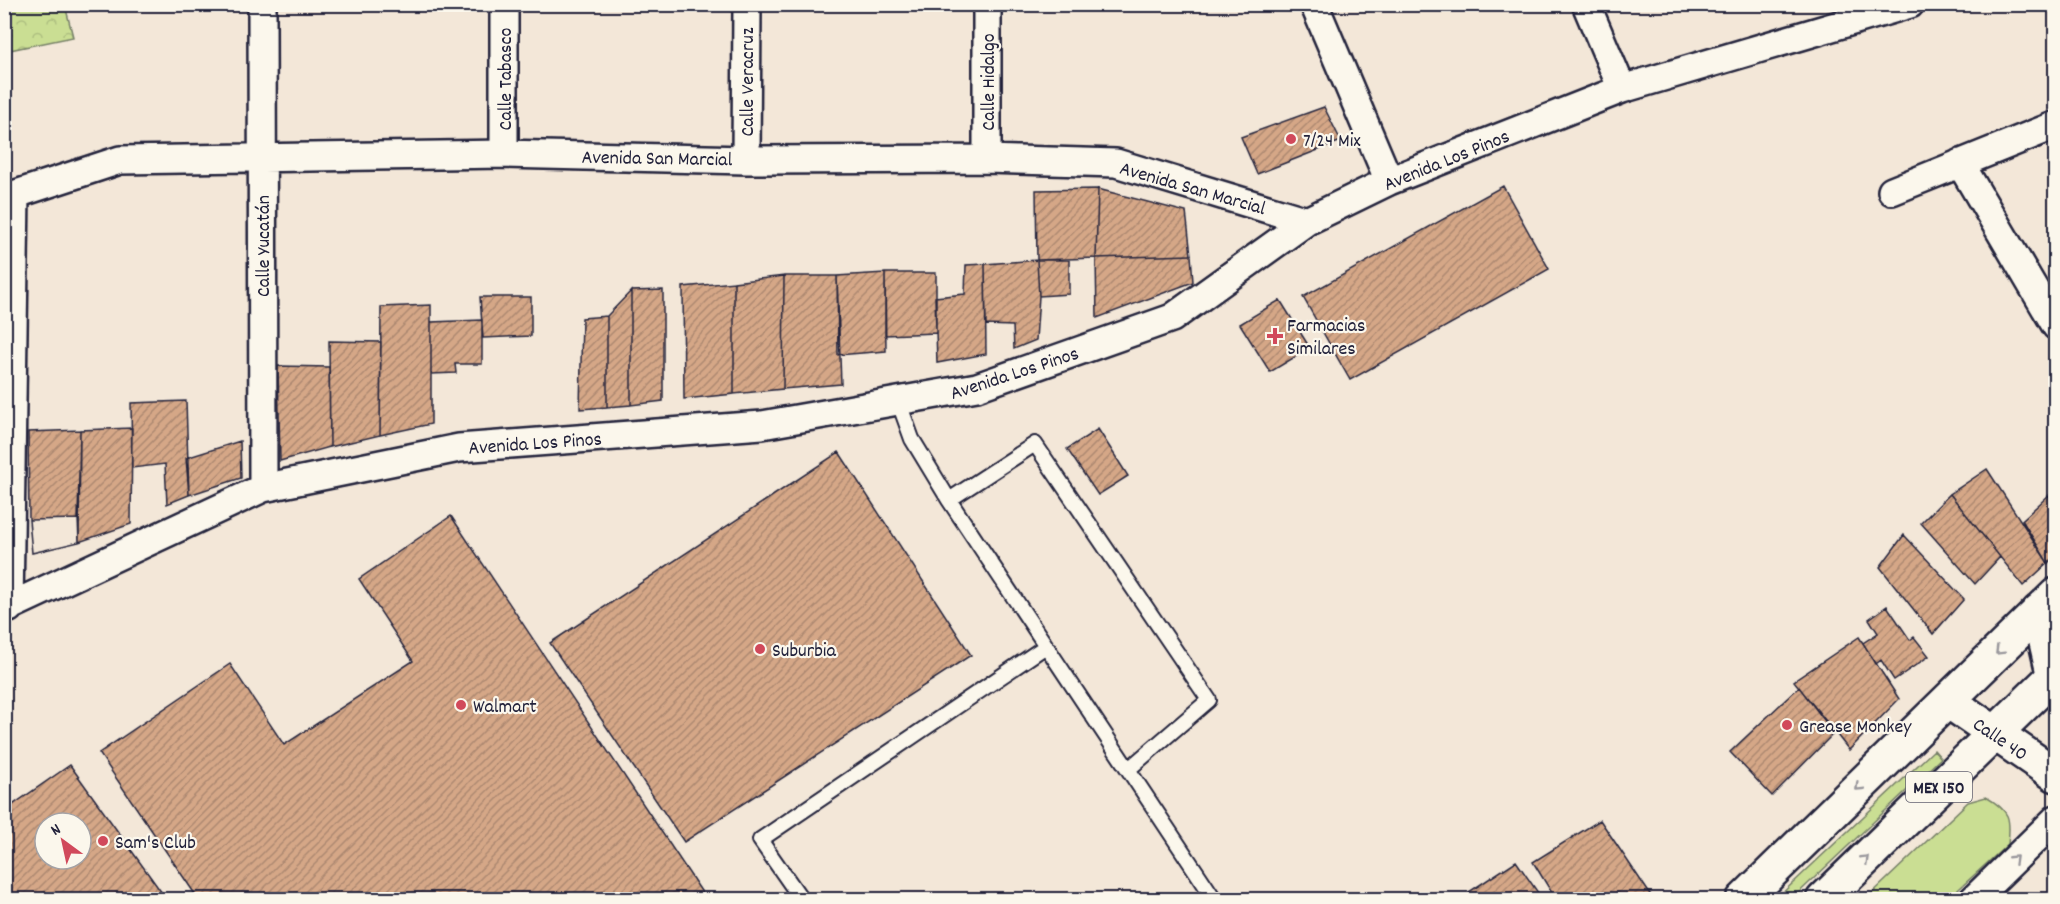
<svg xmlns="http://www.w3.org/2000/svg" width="2060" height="904" font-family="Dekko,sans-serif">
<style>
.green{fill:#cade93;stroke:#768067;stroke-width:1.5}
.forest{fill:url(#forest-crowns);stroke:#768067;stroke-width:1.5}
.building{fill:url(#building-hatch);stroke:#22223b;stroke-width:1.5;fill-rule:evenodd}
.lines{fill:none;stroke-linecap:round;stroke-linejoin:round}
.service-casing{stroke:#22223b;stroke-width:18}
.minor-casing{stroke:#22223b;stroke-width:32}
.tertiary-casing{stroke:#22223b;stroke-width:38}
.primary-casing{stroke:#22223b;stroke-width:38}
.service{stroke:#fbf7ec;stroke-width:14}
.minor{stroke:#fbf7ec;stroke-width:27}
.tertiary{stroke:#fbf7ec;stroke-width:33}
.primary{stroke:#fbf7ec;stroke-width:33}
.oneway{stroke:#99979c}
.poi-dot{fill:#d1495b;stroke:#fbf7ec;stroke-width:2}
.labels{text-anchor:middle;stroke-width:4.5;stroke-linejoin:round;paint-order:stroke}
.shield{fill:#fbf7ec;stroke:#636270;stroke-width:1.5}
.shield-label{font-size:18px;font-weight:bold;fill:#22223b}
.street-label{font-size:20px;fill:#22223b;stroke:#fbf7ec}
.poi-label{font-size:20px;fill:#22223b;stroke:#fbf7ec;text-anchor:start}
</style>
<defs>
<pattern id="forest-crowns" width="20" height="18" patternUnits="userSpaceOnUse" patternTransform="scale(1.5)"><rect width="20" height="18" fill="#cade93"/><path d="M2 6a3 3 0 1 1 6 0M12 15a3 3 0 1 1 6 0" fill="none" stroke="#adbe80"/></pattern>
<pattern id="building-hatch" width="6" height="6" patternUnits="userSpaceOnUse" patternTransform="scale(1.5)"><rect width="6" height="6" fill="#d5a787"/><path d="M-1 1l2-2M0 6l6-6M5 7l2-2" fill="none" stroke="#ac8870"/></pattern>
</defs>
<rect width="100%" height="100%" fill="#f3e7d8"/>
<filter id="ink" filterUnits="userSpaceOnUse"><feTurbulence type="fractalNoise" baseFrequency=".0167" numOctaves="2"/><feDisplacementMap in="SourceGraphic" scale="12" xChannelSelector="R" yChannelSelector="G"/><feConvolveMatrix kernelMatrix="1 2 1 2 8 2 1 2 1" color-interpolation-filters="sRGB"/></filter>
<g filter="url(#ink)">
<!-- green -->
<path class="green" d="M1934 750 1941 758 1792 899H1776Z
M1986 797C2010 811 2011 818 2008 844L1948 899H1866L1968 802Z"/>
<!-- forest -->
<path class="forest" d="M5 4 65 5 73 37 5 51Z"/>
<!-- building -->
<path class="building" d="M1324 107 1341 141 1257 174 1241 137Z
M1503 186 1549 269 1350 380 1303 297Z
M1098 189 1186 212 1191 255 1096 258Z
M1098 189 1096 258 1037 260 1036 190Z
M1191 255 1193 282 1097 318 1096 258Z
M1037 260H1069V294L1039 296Z
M1037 260 1039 296 1036 340 1014 349 1013 326 986 325 985 264Z
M985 264 986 354 937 363 935 297 965 294 966 265Z
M885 273H936V333L885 335Z
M885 273 886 351 838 355 837 276Z
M784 276H837L841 384 783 389Z
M784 276 783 389 734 394V282Z
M734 282V394L684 399 683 287Z
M663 290V401L631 405V291Z
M631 291V405L607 407V316Z
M480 297H531V336L483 338Z
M1280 300 1310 348 1270 372 1240 324Z
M431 305V424L380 435 381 307Z
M607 316V407L580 409 582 318Z
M482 320V364H455L456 373 431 374V322Z
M329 341 381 342 380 435 330 447Z
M278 366 329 367 330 447 280 461Z
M186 401 189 495 167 504 165 464 132 468 131 403Z
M132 428 131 524 79 542 80 430Z
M1098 429 1128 476 1098 495 1067 449Z
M80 430 78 519 29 520 28 432Z
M240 441 241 478 189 495 186 458Z
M839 452 971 655 684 842 550 643Z
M1987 469 2048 563 2023 586 1950 494Z
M1950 494 2000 557 1975 584 1921 523Z
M2049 495 2056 503V554L2048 563 2022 520Z
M451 516 707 900H199L99 753 230 664 284 745 413 661 359 579Z
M78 519 79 542 32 553 29 520Z
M78 519 79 542 32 553 29 520Z
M1904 535 1964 599 1933 634 1880 567Z
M1887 606 1910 640 1914 637 1929 656 1894 680 1881 660 1876 664 1863 643 1878 633 1869 619Z
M1859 637 1899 699 1849 750 1794 681Z
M1799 687 1834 733 1772 796 1730 752Z
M70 765 167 900H4V811ZM45 823H81V859H45Z
M1600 820 1654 900 1555 898 1533 862Z
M1516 861 1543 900H1474L1469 892Z"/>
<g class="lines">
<!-- service casing -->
<g class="service-casing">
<path id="service" d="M899 403 912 439 949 500 1215 900
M949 500 1035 444 1209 700 1130 768
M802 900 760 840 1046 646"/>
</g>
<!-- minor casing -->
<g class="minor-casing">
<path id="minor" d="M262 4 263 488
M1314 4 1389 181
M1586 4 1622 89
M504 154V4
M987 159V4
M746 160 747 4
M1960 163 2056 326
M1892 191 2056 125
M4 198 120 160 504 154 746 160 987 159 1116 163 1307 221
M9 608 15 194
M4 609 263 488 459 448 762 425 977 387 1172 318 1307 221 1389 181 1622 89 1910 4
M1973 900 2056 819"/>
</g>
<!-- tertiary casing -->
<g class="tertiary-casing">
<path id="tertiary" d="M2039 611 2056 686
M1948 701 2056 775"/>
</g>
<!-- primary casing -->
<g class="primary-casing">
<path id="primary" d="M1743 900 2056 595
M1823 900 2056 674"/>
</g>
<!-- service -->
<use href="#service" class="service"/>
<!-- minor -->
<use href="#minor" class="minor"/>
<!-- tertiary -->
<use href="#tertiary" class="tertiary"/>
<!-- primary -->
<use href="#primary" class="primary"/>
</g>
<!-- one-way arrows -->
<defs><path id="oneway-chevron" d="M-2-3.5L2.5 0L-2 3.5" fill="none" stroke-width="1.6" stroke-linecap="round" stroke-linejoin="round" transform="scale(1.5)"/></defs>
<g class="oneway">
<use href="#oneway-chevron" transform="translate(1999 651) rotate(135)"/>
<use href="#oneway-chevron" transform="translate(1859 787) rotate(136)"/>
<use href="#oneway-chevron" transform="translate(1865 859) rotate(-44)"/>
<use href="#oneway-chevron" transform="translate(2014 859) rotate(-44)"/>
</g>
</g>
<!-- markers -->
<g class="poi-dot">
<circle cx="1291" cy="139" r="6"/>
<path d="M1272 327h6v6h6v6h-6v6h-6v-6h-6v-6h6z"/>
<circle cx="760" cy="649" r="6"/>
<circle cx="461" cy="705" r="6"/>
<circle cx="1787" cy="725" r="6"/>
<circle cx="103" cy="841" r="6"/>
</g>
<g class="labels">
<!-- shield labels -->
<rect class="shield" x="1906" y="772" width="66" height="30" rx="4.5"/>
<g class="shield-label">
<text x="1939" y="793">MEX 150</text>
</g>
<!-- street labels -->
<g class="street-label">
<text transform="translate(504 79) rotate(-90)" y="7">Calle Tabasco</text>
<text transform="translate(746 82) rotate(-90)" y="7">Calle Veracruz</text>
<text transform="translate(987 82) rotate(-90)" y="7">Calle Hidalgo</text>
<text transform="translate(657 157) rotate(1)" y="7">Avenida San Marcial</text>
<text transform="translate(1446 159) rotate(-22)" y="7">Avenida Los Pinos</text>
<text transform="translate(1193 187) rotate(16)" y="7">Avenida San Marcial</text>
<text transform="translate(262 246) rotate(-90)" y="7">Calle Yucatán</text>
<text transform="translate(1014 372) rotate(-18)" y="7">Avenida Los Pinos</text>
<text transform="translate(535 442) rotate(-4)" y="7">Avenida Los Pinos</text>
<text transform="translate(2001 738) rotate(34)" y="7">Calle 40</text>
</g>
<!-- poi labels -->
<g class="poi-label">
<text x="1303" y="146">7/24 Mix</text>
<text x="1287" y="331">Farmacias<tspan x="1287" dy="23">Similares</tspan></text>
<text x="772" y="656">Suburbia</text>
<text x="473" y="712">Walmart</text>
<text x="1799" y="732">Grease Monkey</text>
<text x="115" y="848">Sam's Club</text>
</g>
</g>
<!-- margin -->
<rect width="2060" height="904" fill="none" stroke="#fbf7ec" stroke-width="24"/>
<rect x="12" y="12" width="2036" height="880" fill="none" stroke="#22223b" stroke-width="2" filter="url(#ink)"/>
<!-- north arrow -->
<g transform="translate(63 841) rotate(327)"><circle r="28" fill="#fbf7ec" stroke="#a4a2a5" stroke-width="1.5"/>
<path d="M0-4.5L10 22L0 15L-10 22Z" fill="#d1495b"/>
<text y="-9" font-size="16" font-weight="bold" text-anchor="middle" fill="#22223b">N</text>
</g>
</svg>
